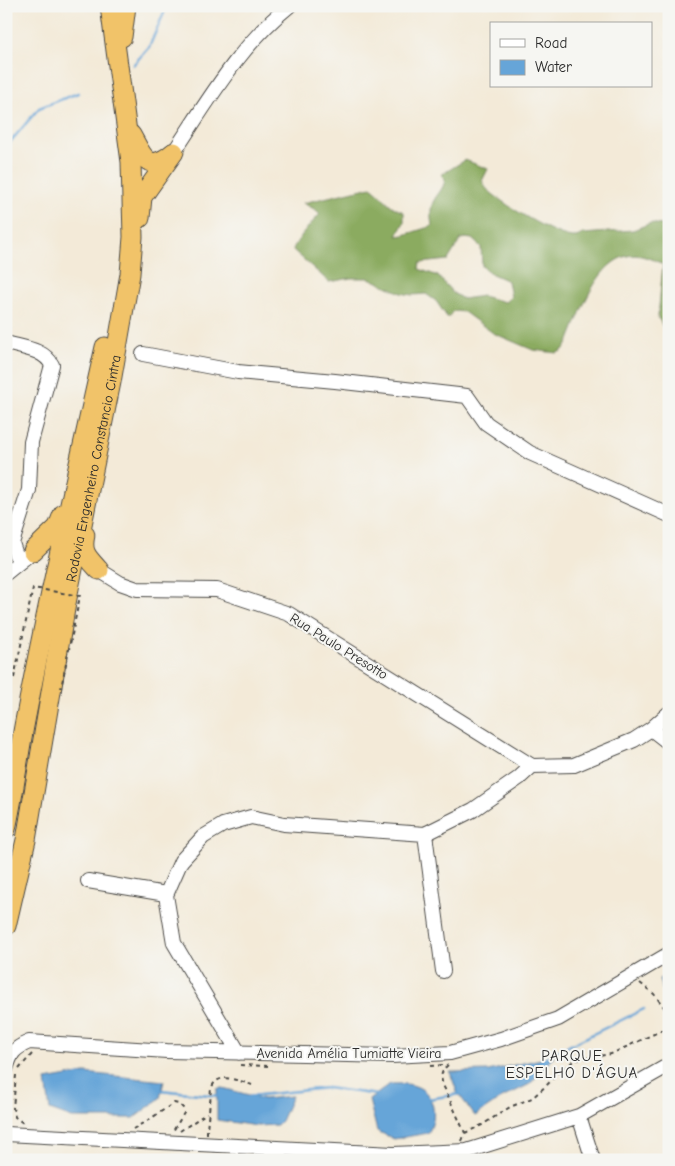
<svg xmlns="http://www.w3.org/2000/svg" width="675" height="1166" font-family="'Comic Neue',sans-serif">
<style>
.forest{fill:#8bab60;stroke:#5b6b46;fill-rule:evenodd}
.water{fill:#66a5d8;stroke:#486882}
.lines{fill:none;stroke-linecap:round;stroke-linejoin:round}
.stream{stroke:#66a5d8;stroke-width:2.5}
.minor-casing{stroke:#494845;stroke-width:16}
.highway-casing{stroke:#494845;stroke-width:21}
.path{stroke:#494845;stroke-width:2;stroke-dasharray:4 4;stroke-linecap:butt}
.minor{stroke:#fff;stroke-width:14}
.highway{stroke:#f1c369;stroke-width:19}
.path-bridge{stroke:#494845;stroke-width:2;stroke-dasharray:4 4;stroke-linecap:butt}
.labels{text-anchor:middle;stroke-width:4;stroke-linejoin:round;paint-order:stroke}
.street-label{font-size:14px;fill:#2b2b2b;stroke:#f6f6f2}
.neighbourhood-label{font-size:15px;letter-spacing:1px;fill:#2b2b2b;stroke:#f6f6f2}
</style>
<rect width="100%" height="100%" fill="#f6f6f2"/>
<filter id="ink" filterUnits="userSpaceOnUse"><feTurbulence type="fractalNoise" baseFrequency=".02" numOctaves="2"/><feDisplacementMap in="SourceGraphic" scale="10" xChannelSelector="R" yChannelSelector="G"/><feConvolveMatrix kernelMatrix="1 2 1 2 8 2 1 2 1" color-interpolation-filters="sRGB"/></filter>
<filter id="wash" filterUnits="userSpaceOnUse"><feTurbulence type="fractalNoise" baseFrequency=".0096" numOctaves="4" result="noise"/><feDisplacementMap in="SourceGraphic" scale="20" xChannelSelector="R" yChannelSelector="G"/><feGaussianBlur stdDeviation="1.12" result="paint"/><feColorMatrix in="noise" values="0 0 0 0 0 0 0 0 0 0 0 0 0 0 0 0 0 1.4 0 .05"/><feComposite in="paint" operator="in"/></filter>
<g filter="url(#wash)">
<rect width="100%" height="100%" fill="#f3ead8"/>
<!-- forest -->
<path class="forest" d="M465 160 488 169 482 181C483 181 485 187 486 188 498 201 558 239 575 237 578 237 580 235 583 234L633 230 651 223 661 225 669 220V329L663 327 658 317 663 265C658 261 652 259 645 257 601 243 580 315 567 345L563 350 557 353 533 350 493 333 464 312 453 311 449 317H447L436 301 426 294 412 295 401 293 369 278H351L329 282 293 250C294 243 314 220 320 214L316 210 303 203 371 187C385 197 388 207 404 212V222L397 236 404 235 432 226C431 219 430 212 432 205 435 195 444 190 445 179L441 175ZM465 238 472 239 481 247 482 266 490 273 508 281 511 297 505 302 482 296 463 299 453 293 438 276 419 269 420 263 448 260 461 239Z"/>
<!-- water -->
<path class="water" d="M669 974V1001L664 994 659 979Z
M554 1056 530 1084 500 1099 475 1116 457 1092 450 1072 488 1071Z
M85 1073 164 1081 160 1098 134 1118H72L50 1110 46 1080Z
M390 1084C398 1084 408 1083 415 1086 435 1092 438 1118 428 1133L394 1139 377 1131 369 1100Z
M223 1088 264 1099 292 1096 281 1121 277 1125 257 1126 217 1120V1089Z"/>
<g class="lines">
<!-- stream -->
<path class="stream" d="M133 65 149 47 167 6
M6 147 39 108 78 93
M542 1059 644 1009
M160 1090 219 1096
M250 1096 327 1088 378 1095
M428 1099 460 1094"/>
</g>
</g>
<g filter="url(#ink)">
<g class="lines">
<!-- minor casing -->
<g class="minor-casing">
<path id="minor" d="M174 152C208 101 240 45 289 6
M6 343C23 348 44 349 52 365L31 442 29 490 12 543 16 555 21 561
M143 354 238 372 335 381 467 396 486 423 530 453 669 515
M99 570 120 583 137 589 217 590 289 614 532 766
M6 573 27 556
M651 729 669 743
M532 766 574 765 634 740 651 729 669 713
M425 834 443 971
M88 881 166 894
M239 1053 174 943 166 895 181 861 203 837 223 825 251 817 284 824 425 834 473 810 519 778 532 766
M6 1069C11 1053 13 1049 29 1042L167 1051 392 1056 450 1053 501 1039 558 1019 669 954
M579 1116 593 1160
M6 1134 393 1154 467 1151 579 1116 669 1065"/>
</g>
<!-- highway casing -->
<g class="highway-casing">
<g id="highway">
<path d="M122 37 126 6"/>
<path d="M131 135C143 156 147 174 173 153"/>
<path d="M140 218 142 197 174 152"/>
<path d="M85 535C81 552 87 557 99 570"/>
<path d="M33 551 58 527 63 514"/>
<path d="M6 829C14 793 18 757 25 721 49 596 77 471 105 347"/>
<path id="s1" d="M6 926 26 840 66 603 111 382 130 274 133 237 131 162 110 6"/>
</g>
</g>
<!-- path -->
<path class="path" d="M640 983 654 994 669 1014
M240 1065 268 1066
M448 1065C441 1071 440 1076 443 1085L465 1133
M430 1066 443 1065
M19 1069 32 1054
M16 1075 13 1108 15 1117 23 1123
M133 1129 150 1119 174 1103 179 1104 184 1109V1113L173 1131
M180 1131 207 1113
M207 1134C207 1123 209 1113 210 1102 211 1098 210 1094 211 1090 216 1070 239 1081 252 1085
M462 1141 465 1133 482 1125 510 1107 532 1098 546 1086 558 1073 575 1060 611 1054 669 1027"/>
<!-- minor -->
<use href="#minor" class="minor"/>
<!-- highway -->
<use href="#highway" class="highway"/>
<!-- path-bridge -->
<path class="path-bridge" d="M14 678 33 588 80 596 61 688"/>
</g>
</g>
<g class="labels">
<!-- street labels -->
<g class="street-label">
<text dy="5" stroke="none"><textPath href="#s1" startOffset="466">Rodovia Engenheiro Constancio Cintra</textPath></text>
<text transform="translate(339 646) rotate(32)" y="5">Rua Paulo Presotto</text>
<text x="349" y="1058">Avenida Amélia Tumiatte Vieira</text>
</g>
<!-- neighbourhood labels -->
<g class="neighbourhood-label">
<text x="572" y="1061">PARQUE<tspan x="572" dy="17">ESPELHO D'ÁGUA</tspan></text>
</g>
</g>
<!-- margin -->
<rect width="675" height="1166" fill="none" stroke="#f6f6f2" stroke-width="25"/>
<!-- legend -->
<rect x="490" y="22" width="162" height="65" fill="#f6f6f2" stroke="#a5a5a2"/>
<rect x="500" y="39" width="25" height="8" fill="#ffffff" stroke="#a5a5a2"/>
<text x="535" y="48" font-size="15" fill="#2b2b2b">Road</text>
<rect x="500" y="60" width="25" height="15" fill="#66a5d8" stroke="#a5a5a2"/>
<text x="535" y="72" font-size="15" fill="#2b2b2b">Water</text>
</svg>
